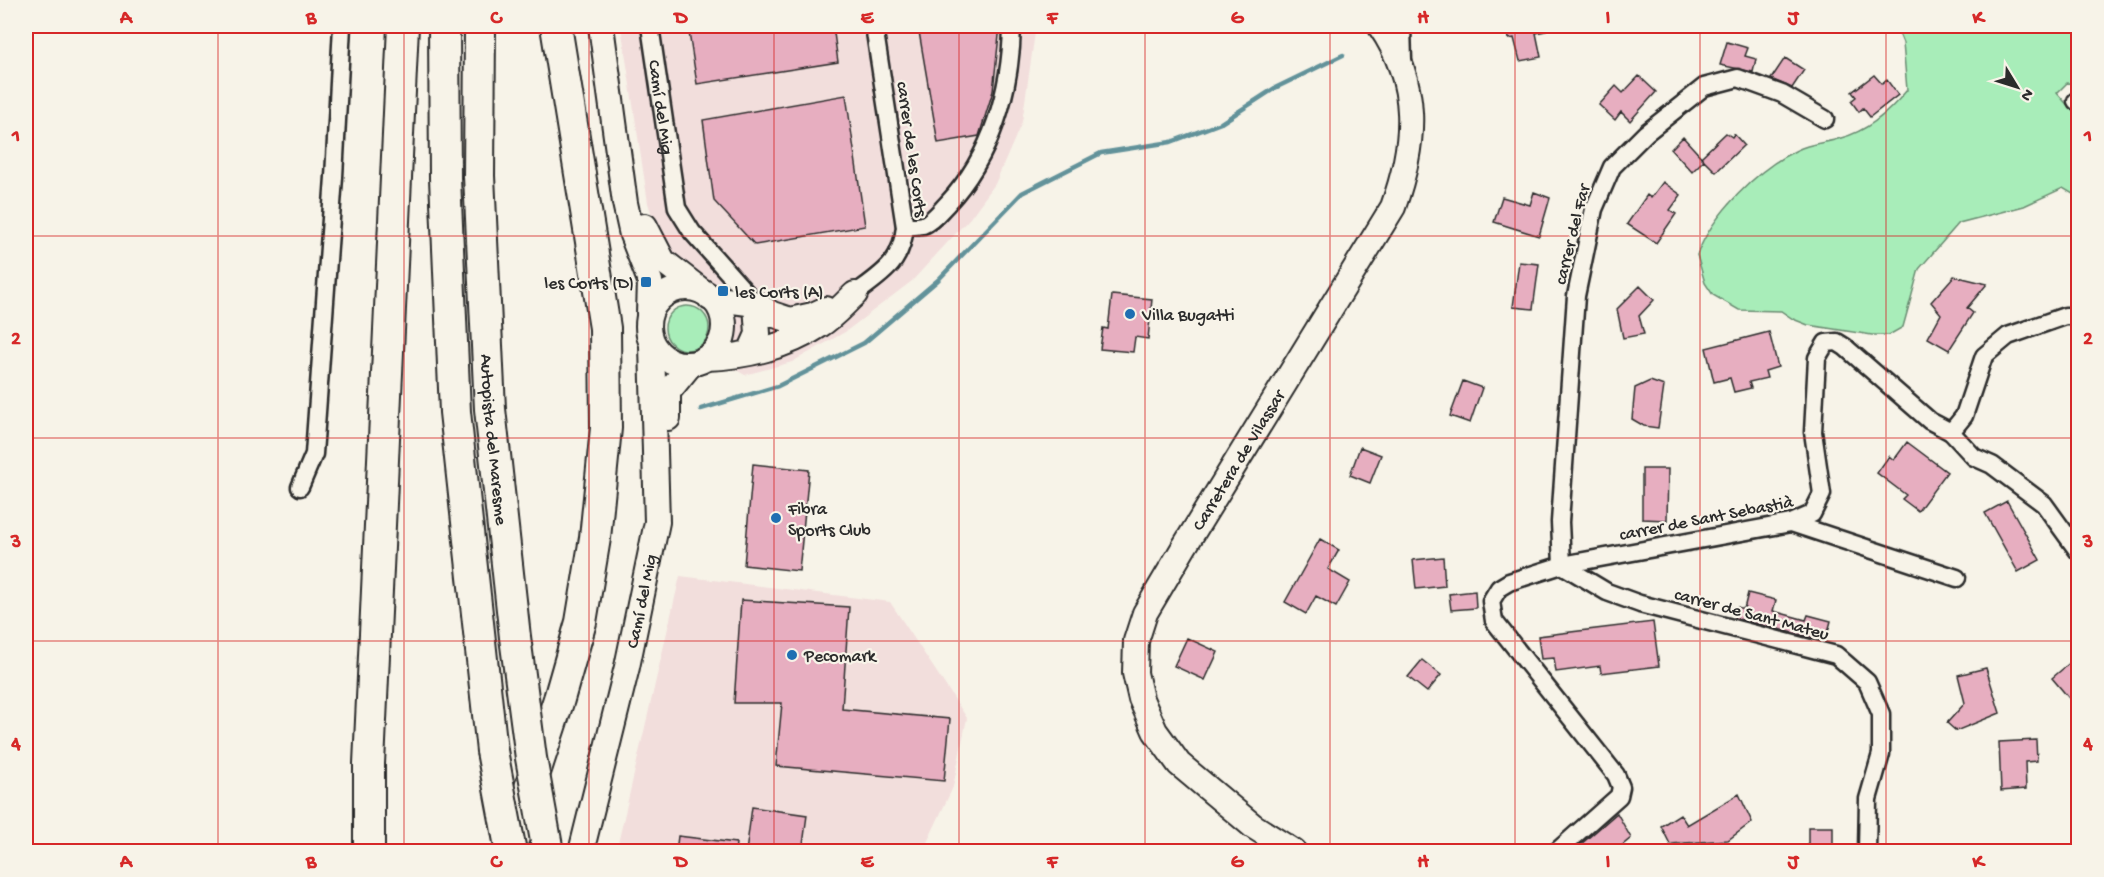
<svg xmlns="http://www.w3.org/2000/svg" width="2104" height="877" font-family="'Gochi Hand',sans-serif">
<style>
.built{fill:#f2dedc}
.green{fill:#a8edb9;stroke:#6a8c72;stroke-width:1.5}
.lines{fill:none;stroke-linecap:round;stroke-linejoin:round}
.stream{stroke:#62929a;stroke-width:4.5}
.building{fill:#e7aec0;stroke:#2b2b2b;stroke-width:1.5}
.street-casing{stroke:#2b2b2b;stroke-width:21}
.secondary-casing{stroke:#2b2b2b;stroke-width:28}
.highway-casing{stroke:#2b2b2b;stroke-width:34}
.street{stroke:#f7f3e8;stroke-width:16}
.secondary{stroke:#f7f3e8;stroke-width:24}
.highway{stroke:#f7f3e8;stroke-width:30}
.highway-bridge-casing{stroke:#2b2b2b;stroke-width:34;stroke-linecap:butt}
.highway-bridge{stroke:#f7f3e8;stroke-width:30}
.grid{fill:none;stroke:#d62828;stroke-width:1.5;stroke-opacity:0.55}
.poi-dot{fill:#1f6fb2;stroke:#f7f3e8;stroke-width:2}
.labels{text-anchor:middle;stroke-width:4.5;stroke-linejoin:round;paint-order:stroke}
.street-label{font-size:18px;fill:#2b2b2b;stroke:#f7f3e8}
.poi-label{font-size:18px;fill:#2b2b2b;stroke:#f7f3e8;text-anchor:start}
.neatline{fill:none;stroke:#d62828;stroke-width:2}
.grid-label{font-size:20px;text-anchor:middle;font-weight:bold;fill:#d62828}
</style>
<rect width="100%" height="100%" fill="#f7f3e8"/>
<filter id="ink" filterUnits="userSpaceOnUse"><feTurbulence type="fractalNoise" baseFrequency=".0167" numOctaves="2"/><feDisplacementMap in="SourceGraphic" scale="12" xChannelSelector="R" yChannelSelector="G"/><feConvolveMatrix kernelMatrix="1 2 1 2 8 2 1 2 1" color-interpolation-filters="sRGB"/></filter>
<g filter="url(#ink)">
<!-- built -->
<path class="built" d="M621 26H1036L1022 122 995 184 970 218 912 281 845 332 792 362 745 375 727 365 731 311 683 268 659 237 648 203Z
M680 576 890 602 967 718 953 787 923 851 616 852Z"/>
<!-- green -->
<path class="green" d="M1896 26H2078V84L2067 83 2057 93 2078 117V197L2063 188 2024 206 1959 223 1919 269 1903 327 1889 335H1872L1808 325 1793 319 1781 311 1739 310 1713 295 1705 283 1697 255C1712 215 1758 168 1797 150 1811 143 1827 143 1841 138 1868 131 1890 111 1907 90L1903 43Z
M665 328a22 22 0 1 1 44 0a22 22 0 1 1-44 0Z"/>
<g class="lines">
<!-- stream -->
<path class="stream" d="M701 409 778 386 864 343 938 280 1022 193 1101 153 1171 142 1221 123 1275 88 1343 55"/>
</g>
<!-- building -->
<path class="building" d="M688 26H833L838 62 697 84Z
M918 26H1000L993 91 979 136 938 143Z
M1507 26H1545L1546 31 1536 33 1541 57 1520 61 1514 38 1509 39Z
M1727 42 1748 48 1745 56 1756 59 1753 72 1720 65Z
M1785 58 1804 70 1792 88 1771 79Z
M1874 75 1882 84 1887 80 1898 95 1870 117 1863 108 1859 112 1851 101 1856 97 1852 92Z
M1639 76 1656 92 1630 121 1621 112 1615 120 1599 105 1616 86 1623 93Z
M846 95 865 226 755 245 714 201 703 120Z
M1726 133 1732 137 1734 134 1744 145 1716 172 1701 157Z
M1683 137 1704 160 1692 172 1671 149Z
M1663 182 1681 195 1670 210 1676 214 1656 243 1627 224 1647 195 1651 198Z
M1534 192 1550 198 1539 236 1494 222 1502 197 1530 205Z
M1519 262 1539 264 1533 309 1513 307Z
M1954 276 1987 284 1967 308 1973 313 1949 350 1928 338 1941 314 1931 302Z
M1640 286 1654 300 1639 316 1644 334 1623 338 1617 309Z
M1112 295 1152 299 1148 339 1135 337 1133 352 1100 349 1103 328 1108 329Z
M1769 332 1778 367 1765 371 1767 378 1749 382 1751 388 1734 392 1730 378 1714 382 1706 348Z
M1463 381 1482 388 1470 423 1450 416Z
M1650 381 1664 386 1658 428 1644 426 1632 419 1635 388Z
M1907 442 1947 472 1918 511 1902 499 1906 495 1877 473 1889 456 1894 460Z
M1360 447 1381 455 1370 483 1350 475Z
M753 464 809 470 799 571 744 565Z
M1642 469H1668L1667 520 1642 519Z
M2007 501 2040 560 2018 572 1985 513Z
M1320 539 1339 550 1328 569 1350 582 1336 607 1316 596 1306 614 1285 602Z
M1443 557 1445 586 1416 589 1413 560Z
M1475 591 1476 608 1451 610 1449 594Z
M1748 593 1776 600 1773 611 1806 620 1808 615 1831 621 1826 639 1814 636V638L1734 618 1737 607 1744 609Z
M741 600 849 607 842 709 950 719 944 781 776 766 782 703H734Z
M1653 622 1659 666 1601 673 1600 666 1556 672 1554 658 1541 659 1538 636Z
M1187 638 1218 652 1205 680 1174 666Z
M1422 660 1441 675 1427 692 1408 677Z
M2072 661 2079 669V710L2052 678Z
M1986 668 2000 713 1956 731 1947 723 1965 703 1958 675Z
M2036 740 2037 761 2025 762 2026 789 2001 791 1999 742Z
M1739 794 1752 822 1728 840 1670 844 1661 826 1680 814 1687 825Z
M752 807 807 815 802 852H746Z
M1617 813 1631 838 1614 852H1572Z
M1808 827H1833V852H1808Z
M678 836 736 843 735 852H676Z"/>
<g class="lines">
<!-- street casing -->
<g class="street-casing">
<g id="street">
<path id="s1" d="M650 26 677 208 692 232 756 304"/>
<path d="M1402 26 1403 61"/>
<path d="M2076 101 2078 102"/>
<path d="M1825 119 1782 94 1738 78 1704 87 1646 133 1612 167 1594 209 1576 296 1560 522 1562 565 1607 592 1640 604 1836 655 1867 682 1881 714V754L1868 799 1867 852"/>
<path d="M905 227C911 226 918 226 923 225 932 222 941 210 947 204 992 156 1011 90 1012 26"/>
<path d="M855 294C883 273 901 264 905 227L874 26"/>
<path d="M1951 432 1974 457 1992 465 2044 504 2078 551"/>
<path d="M300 487 314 454 334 177 342 26"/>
<path d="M1791 523 1957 578"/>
<path d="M1556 852 1619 796 1621 787 1616 775 1494 621 1491 601 1499 588 1509 582 1562 565 1791 523 1812 514 1822 494 1813 432 1817 358 1826 343 1837 342 1845 347 1930 421 1951 432 1964 416 1984 356 2008 336 2065 316H2078"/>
</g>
</g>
<!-- secondary casing -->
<g class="secondary-casing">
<g id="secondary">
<path d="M601 26 625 203 632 235 650 281 649 313"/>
<path d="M645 226 663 261 703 292"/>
<circle cx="686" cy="326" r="38"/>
<path d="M710 298 756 304 772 314 790 320 813 315 826 309"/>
<path d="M750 352 758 334 756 304"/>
<path d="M706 358C745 357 787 347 820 325 833 317 844 304 855 294"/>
<path d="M668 418V392L690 365"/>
<path id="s2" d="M581 852 627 667 657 522 652 346"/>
<path id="s3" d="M1294 852 1253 826 1179 764 1155 731 1141 699 1135 673 1136 641 1145 613 1184 547 1393 207C1416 143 1420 84 1380 26"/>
</g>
</g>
<!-- highway casing -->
<g class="highway-casing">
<g id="highway">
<path d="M444 26 445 178 455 412 492 751"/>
<path id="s4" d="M480 26 479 176 490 409 515 637"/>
<path d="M369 852V764L403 26"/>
<path d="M509 852 559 699 581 622 595 538 606 428 605 328 556 26"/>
</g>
</g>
<!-- street -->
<use href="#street" class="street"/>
<!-- secondary -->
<use href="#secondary" class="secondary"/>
<!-- highway -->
<use href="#highway" class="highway"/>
<!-- highway-bridge casing -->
<g class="highway-bridge-casing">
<path id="highway-bridge" d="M515 637 531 758 548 852
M492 751 511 852"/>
</g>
<!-- highway-bridge -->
<use href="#highway-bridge" class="highway-bridge"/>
</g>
</g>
<!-- grid -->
<path class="grid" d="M218 26V852M404 26V852M589 26V852M774 26V852M959 26V852M1145 26V852M1330 26V852M1515 26V852M1700 26V852M1886 26V852M26 236H2078M26 438H2078M26 641H2078"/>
<!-- markers -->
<g class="poi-dot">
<rect x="640" y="276" width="12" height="12" rx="3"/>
<rect x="717" y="285" width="12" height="12" rx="3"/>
<circle cx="1130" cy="314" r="6"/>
<circle cx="776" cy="518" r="6"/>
<circle cx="792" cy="655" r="6"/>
</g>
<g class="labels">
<!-- street labels -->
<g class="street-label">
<text dy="6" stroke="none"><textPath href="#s1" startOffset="82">Camí del Mig</textPath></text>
<text transform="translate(913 149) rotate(82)" y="6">carrer de les Corts</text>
<text transform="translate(1571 234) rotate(-76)" y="6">carrer del Far</text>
<text dy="6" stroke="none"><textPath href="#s4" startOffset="414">Autopista del Maresme</textPath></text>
<text dy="6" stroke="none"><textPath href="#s3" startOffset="488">Carretera de Vilassar</textPath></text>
<text transform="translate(1706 517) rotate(-11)" y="6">carrer de Sant Sebastià</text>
<text dy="6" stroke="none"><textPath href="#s2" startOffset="258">Camí del Mig</textPath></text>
<text transform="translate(1752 613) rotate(15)" y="6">carrer de Sant Mateu</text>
</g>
<!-- poi labels -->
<g class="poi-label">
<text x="634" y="288" text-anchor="end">les Corts (D)</text>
<text x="735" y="297">les Corts (A)</text>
<text x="1142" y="320">Villa Bugatti</text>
<text x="788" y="514">Fibra<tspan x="788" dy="21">Sports Club</tspan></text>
<text x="804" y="661">Pecomark</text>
</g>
</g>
<!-- margin -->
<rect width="2104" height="877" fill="none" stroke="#f7f3e8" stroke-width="66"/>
<!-- north arrow -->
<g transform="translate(2017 87) rotate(128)" stroke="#f7f3e8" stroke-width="4.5" paint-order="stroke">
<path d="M0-4.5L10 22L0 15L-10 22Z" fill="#2b2b2b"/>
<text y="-9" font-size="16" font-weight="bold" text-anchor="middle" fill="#2b2b2b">N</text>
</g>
<rect x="33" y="33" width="2038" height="811" class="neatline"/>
<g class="grid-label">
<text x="126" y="23">A</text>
<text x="311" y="23">B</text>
<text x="496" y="23">C</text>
<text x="681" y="23">D</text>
<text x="867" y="23">E</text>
<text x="1052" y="23">F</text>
<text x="1237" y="23">G</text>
<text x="1423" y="23">H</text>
<text x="1608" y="23">I</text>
<text x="1793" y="23">J</text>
<text x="1978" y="23">K</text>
<text x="16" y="141">1</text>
<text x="2088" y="141">1</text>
<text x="16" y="344">2</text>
<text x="2088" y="344">2</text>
<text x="16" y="547">3</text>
<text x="2088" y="547">3</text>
<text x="16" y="749">4</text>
<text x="2088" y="749">4</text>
<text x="126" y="867">A</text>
<text x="311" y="867">B</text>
<text x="496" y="867">C</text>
<text x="681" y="867">D</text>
<text x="867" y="867">E</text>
<text x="1052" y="867">F</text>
<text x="1237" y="867">G</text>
<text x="1423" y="867">H</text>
<text x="1608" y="867">I</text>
<text x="1793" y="867">J</text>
<text x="1978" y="867">K</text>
</g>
</svg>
